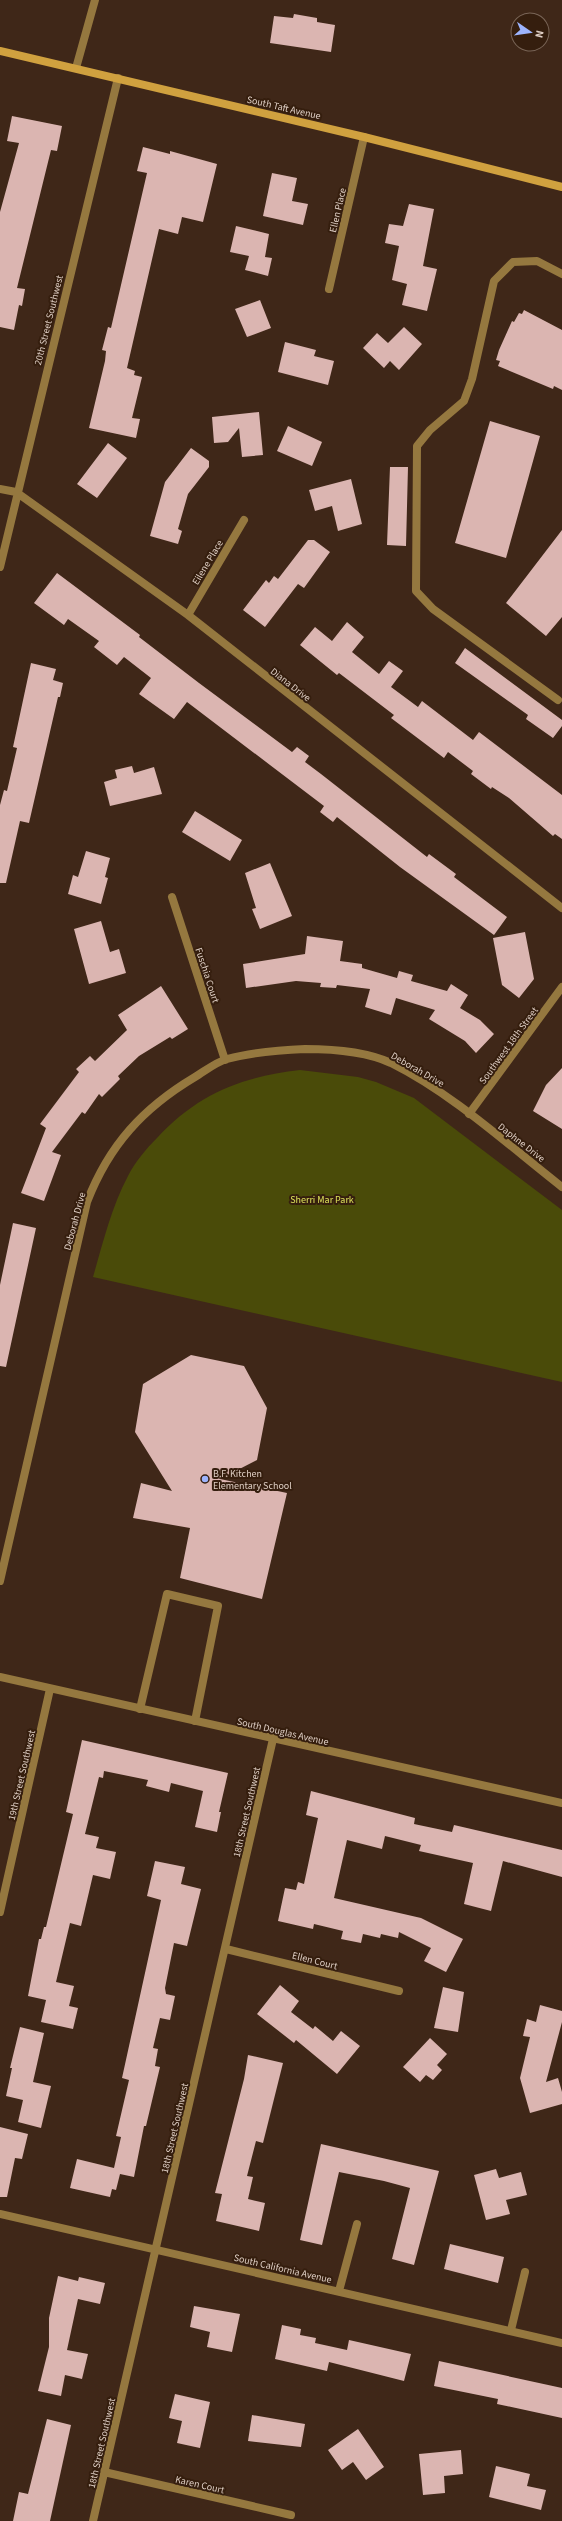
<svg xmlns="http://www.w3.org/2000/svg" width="562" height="2521" font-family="'Source Sans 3',sans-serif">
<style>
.green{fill:#4a4b09}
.building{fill:#dbb5b1}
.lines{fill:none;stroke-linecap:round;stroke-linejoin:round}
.lane{stroke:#95783f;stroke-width:8}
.street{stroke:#95783f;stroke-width:8}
.secondary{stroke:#d0a13f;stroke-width:8}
.poi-dot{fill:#9db4fd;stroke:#351e0e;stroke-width:1.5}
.labels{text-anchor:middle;stroke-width:4;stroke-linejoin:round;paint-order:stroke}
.street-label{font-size:10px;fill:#dfcfc5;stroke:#351e0e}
.park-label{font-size:10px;fill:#dde15b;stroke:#351e0e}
.poi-label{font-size:10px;fill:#dfcfc5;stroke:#351e0e;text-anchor:start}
</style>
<rect width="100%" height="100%" fill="#3f2718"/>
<!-- green -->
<path class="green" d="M300 1070 358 1077 376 1082 414 1098 562 1210V1382L93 1277C103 1243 111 1208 128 1176 135 1162 146 1149 157 1138 198 1094 241 1077 300 1070Z"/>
<!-- building -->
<path class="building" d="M294 14 317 18V22L335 25 331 52 270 43 274 16 293 18Z
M12 116 62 126 57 151 51 150 17 288 25 289 22 306 19 305 14 330 0 327V212L19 143 7 141Z
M143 147 170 154V151L217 164 203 222 182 217 178 234 159 229 127 368 135 371 134 375 142 377 132 418 140 419 136 438 89 428 105 361 106 351 102 350 108 327 111 328 147 173 137 171Z
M272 173 297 178 292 201 308 204 303 225 263 216Z
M409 204 434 209 423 266 437 269 427 311 402 305 407 284 392 280 399 246 385 243 389 224 403 226Z
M236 226 269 234 265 257 272 258 268 276 245 270 249 256 230 252Z
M260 300 271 328 247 337 235 309Z
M524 310 562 330V390L554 386 553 389 498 366 500 361 496 360 499 350 512 321 514 322 519 313 522 314Z
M404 327 422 344 399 370 390 361 384 368 363 348 377 333 388 343Z
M285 342 316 350 314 356 334 361 328 385 278 372Z
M259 412 263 455 242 457 239 428 228 442 214 443 212 417Z
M490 421 540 436 506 558 455 543Z
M288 426 322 442 312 466 277 451Z
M108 443 127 458 97 498 77 484Z
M191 448 209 461V467L188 494 178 529 182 531 178 544 150 536 165 482Z
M390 467H408L406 546 387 545Z
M351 479 362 524 338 531 332 506 315 511 309 490Z
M562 530V617L546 636 506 603Z
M308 540H314L330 552 304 588 298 584 265 627 243 610 266 580 269 583 274 576 278 579Z
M57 573 140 635 139 637 199 683 292 752 297 747 309 756 305 762 321 774 427 857 429 854 456 874 454 877 507 917 494 935 400 867 337 817 333 822 320 812 324 806 187 702 174 719 139 694 151 678 124 657 117 665 94 647 99 641 68 619 64 625 34 603Z
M347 622 364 637 352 652 379 674 389 661 403 671 391 687 418 707 422 701 473 740 479 732 562 795V839L555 834 553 836 509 798 492 787 491 789 471 774 473 771 448 752 444 758 391 718 394 715 339 673 337 675 300 645 315 627 332 641Z
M465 648 562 720V726L553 738 526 719 528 715 455 663Z
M31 663 56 669 53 680 63 683 60 697H58L29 823 20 821 6 883H0V805L4 790 7 791 17 748 13 747Z
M132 766 134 773 154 767 162 794 110 806 104 782 117 778 115 770Z
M195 811 242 840 230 861 182 832Z
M86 851 110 858 105 877 108 878 101 904 68 894 73 875 78 877Z
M270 863 292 916 260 929 252 909 256 908 245 873Z
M101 921 110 952 119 949 126 973 89 984 74 929Z
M525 932 534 979 519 998 502 985 493 938Z
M307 936 343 941 340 961 362 964V968L397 978 399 971 413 975 411 981 447 991 451 984 468 995 460 1008 480 1020 494 1034 476 1053 465 1041 429 1019 435 1010 396 998 391 1015 365 1007 370 989 337 985 336 988 320 987 321 983 296 981 246 988 243 964 305 954Z
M161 986 188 1029 172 1039 170 1037 139 1056 118 1076 120 1079 102 1097 99 1094 85 1114 82 1112 52 1152 61 1155 44 1201 21 1193 46 1128 40 1124 79 1072 76 1069 90 1056 95 1061 127 1030 118 1015Z
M562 1068V1129L533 1111 546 1085Z
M13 1223 36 1228 6 1367 0 1366V1285Z
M191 1355 244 1366 267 1408 257 1460 220 1479 287 1493 262 1599 180 1578 190 1528 133 1518 141 1483 172 1491 135 1432 143 1384Z
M82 1740 228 1773 219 1812H221L217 1832 195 1827 203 1791 171 1783 169 1792 146 1786 148 1780 104 1771 103 1778 99 1777 85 1834 99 1837 96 1848 116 1852 110 1879 93 1875 81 1926 70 1923 56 1982 74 1986 69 2006 78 2008 73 2029 41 2022 46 2000 28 1996 39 1939H41L44 1927H46L73 1814 66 1812Z
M311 1791 415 1818 414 1824 452 1832 454 1825 562 1850V1877L503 1861 491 1911 464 1904 473 1863 419 1851 421 1845 385 1836 382 1849 347 1840 334 1898 421 1918 463 1939 446 1972 424 1961 431 1948 399 1932 398 1938 381 1934 380 1938 363 1934 361 1943 341 1939 343 1931 314 1924 313 1929 278 1921 285 1888 296 1890 298 1882 304 1884 318 1818 306 1815Z
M155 1861 185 1867 181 1884 201 1889 187 1946 174 1943 165 1988 166 1994 175 1996 170 2020 160 2018 153 2048 158 2049 155 2066 160 2067 146 2126H144L134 2177 120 2174 116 2190 112 2189 110 2197 70 2188 77 2159 114 2168 121 2137 116 2136 129 2080 122 2078 161 1900 147 1896Z
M280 1985 299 2001 291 2012 313 2029 315 2026 333 2041 341 2031 360 2046 337 2074 296 2040 294 2043 257 2014Z
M443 1987 464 1992 458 2032 434 2028Z
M540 2005 562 2011V2022L546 2082 558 2078 562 2092V2104L530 2113 520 2078 530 2037 523 2036 527 2019 536 2022Z
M20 2027 44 2033 33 2082 51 2086 41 2128 18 2122 23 2100 6 2096 12 2068H10Z
M430 2038 447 2054 437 2065 442 2070 433 2080 426 2075 420 2082 403 2067Z
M248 2055 283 2063 263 2143 256 2141 247 2176 253 2177 248 2199 265 2203 259 2231 216 2221 222 2194 215 2193 244 2079Z
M0 2127 28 2134 22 2159 15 2158 7 2197H0Z
M321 2144 439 2171 414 2265 392 2259 410 2188 384 2181 339 2172 322 2245 300 2240Z
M496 2169 499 2178 521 2172 527 2195 506 2200 510 2214 486 2220 474 2175Z
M450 2244 504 2257 498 2283 444 2269Z
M58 2276 78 2281 79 2277 105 2283 100 2304 78 2299 67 2350 88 2354 82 2379 65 2375 61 2396 38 2391 49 2347V2318Z
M194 2306 240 2314 232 2352 207 2347 210 2332 190 2327Z
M282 2325 301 2329 300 2335 316 2338 315 2343 347 2350 349 2340 411 2354 404 2381 329 2362 327 2371 275 2359Z
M439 2361 562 2388V2418L497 2404 498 2399 434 2386Z
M175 2394 210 2402 200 2448 177 2443 182 2421 169 2418Z
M252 2415 305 2424 301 2447 248 2441Z
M47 2419 71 2425 50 2521H13L19 2492 28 2494Z
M358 2429 384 2467 366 2480 353 2462 342 2470 328 2450Z
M461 2450 463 2474 444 2476 445 2493 423 2495 419 2454Z
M496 2466 530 2474 527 2486 546 2490 541 2510 489 2497Z"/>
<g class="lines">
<!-- lane -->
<path class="lane" d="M558 700 433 609 416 591 417 446 430 430 464 401 472 379 494 281 513 262 537 261 562 274
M140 1709 167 1594 218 1606 195 1721"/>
<!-- street -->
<path class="street" d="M76 68 95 0
M329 289 364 137
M0 489 16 492 188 615 562 908
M0 567 118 78
M188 615 244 520
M172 897 225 1060
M469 1114 562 987
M0 1581 87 1202C109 1145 143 1108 195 1077 205 1071 216 1062 227 1059 253 1052 278 1050 305 1049 332 1049 365 1051 391 1063 453 1094 507 1144 562 1187
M0 1677 562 1803
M0 1912 50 1689
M226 1949 399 1991
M0 2214 562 2343
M339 2291 357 2224
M511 2330 525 2272
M104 2472 291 2515
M93 2521 273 1739"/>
<!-- secondary -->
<path class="secondary" d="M0 51 364 137 562 187"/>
</g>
<!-- markers -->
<circle class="poi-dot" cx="205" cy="1479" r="4"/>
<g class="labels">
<!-- street labels -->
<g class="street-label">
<text transform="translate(284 107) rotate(13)" y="4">South Taft Avenue</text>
<text transform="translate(337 210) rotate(-77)" y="4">Ellen Place</text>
<text transform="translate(48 320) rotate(-76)" y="4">20th Street Southwest</text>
<text transform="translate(207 562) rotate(-59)" y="4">Eilene Place</text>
<text transform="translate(291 684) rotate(38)" y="4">Diana Drive</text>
<text transform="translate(208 975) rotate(72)" y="4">Fuschia Court</text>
<text transform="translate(508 1045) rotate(-54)" y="4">Southwest 18th Street</text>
<text transform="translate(418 1069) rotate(30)" y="4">Deborah Drive</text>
<text transform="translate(522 1142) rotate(38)" y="4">Daphne Drive</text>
<text transform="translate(74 1221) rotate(-75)" y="4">Deborah Drive</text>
<text transform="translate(283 1731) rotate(13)" y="4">South Douglas Avenue</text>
<text transform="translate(21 1775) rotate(-77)" y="4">19th Street Southwest</text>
<text transform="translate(246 1812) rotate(-77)" y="4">18th Street Southwest</text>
<text transform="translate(315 1960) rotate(14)" y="4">Ellen Court</text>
<text transform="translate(174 2128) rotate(-77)" y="4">18th Street Southwest</text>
<text transform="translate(283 2268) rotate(13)" y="4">South California Avenue</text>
<text transform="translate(101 2443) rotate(-77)" y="4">18th Street Southwest</text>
<text transform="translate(200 2484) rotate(13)" y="4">Karen Court</text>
</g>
<!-- park labels -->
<g class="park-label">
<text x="322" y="1203">Sherri Mar Park</text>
</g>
<!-- poi labels -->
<g class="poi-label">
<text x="213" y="1477">B.F. Kitchen<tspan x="213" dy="12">Elementary School</tspan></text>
</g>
</g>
<!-- north arrow -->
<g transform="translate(530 32) rotate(103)"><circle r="19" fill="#351e0e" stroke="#796557"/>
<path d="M0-3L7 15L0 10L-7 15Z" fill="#9db4fd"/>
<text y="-6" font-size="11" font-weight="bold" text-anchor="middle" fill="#dfcfc5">N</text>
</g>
</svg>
